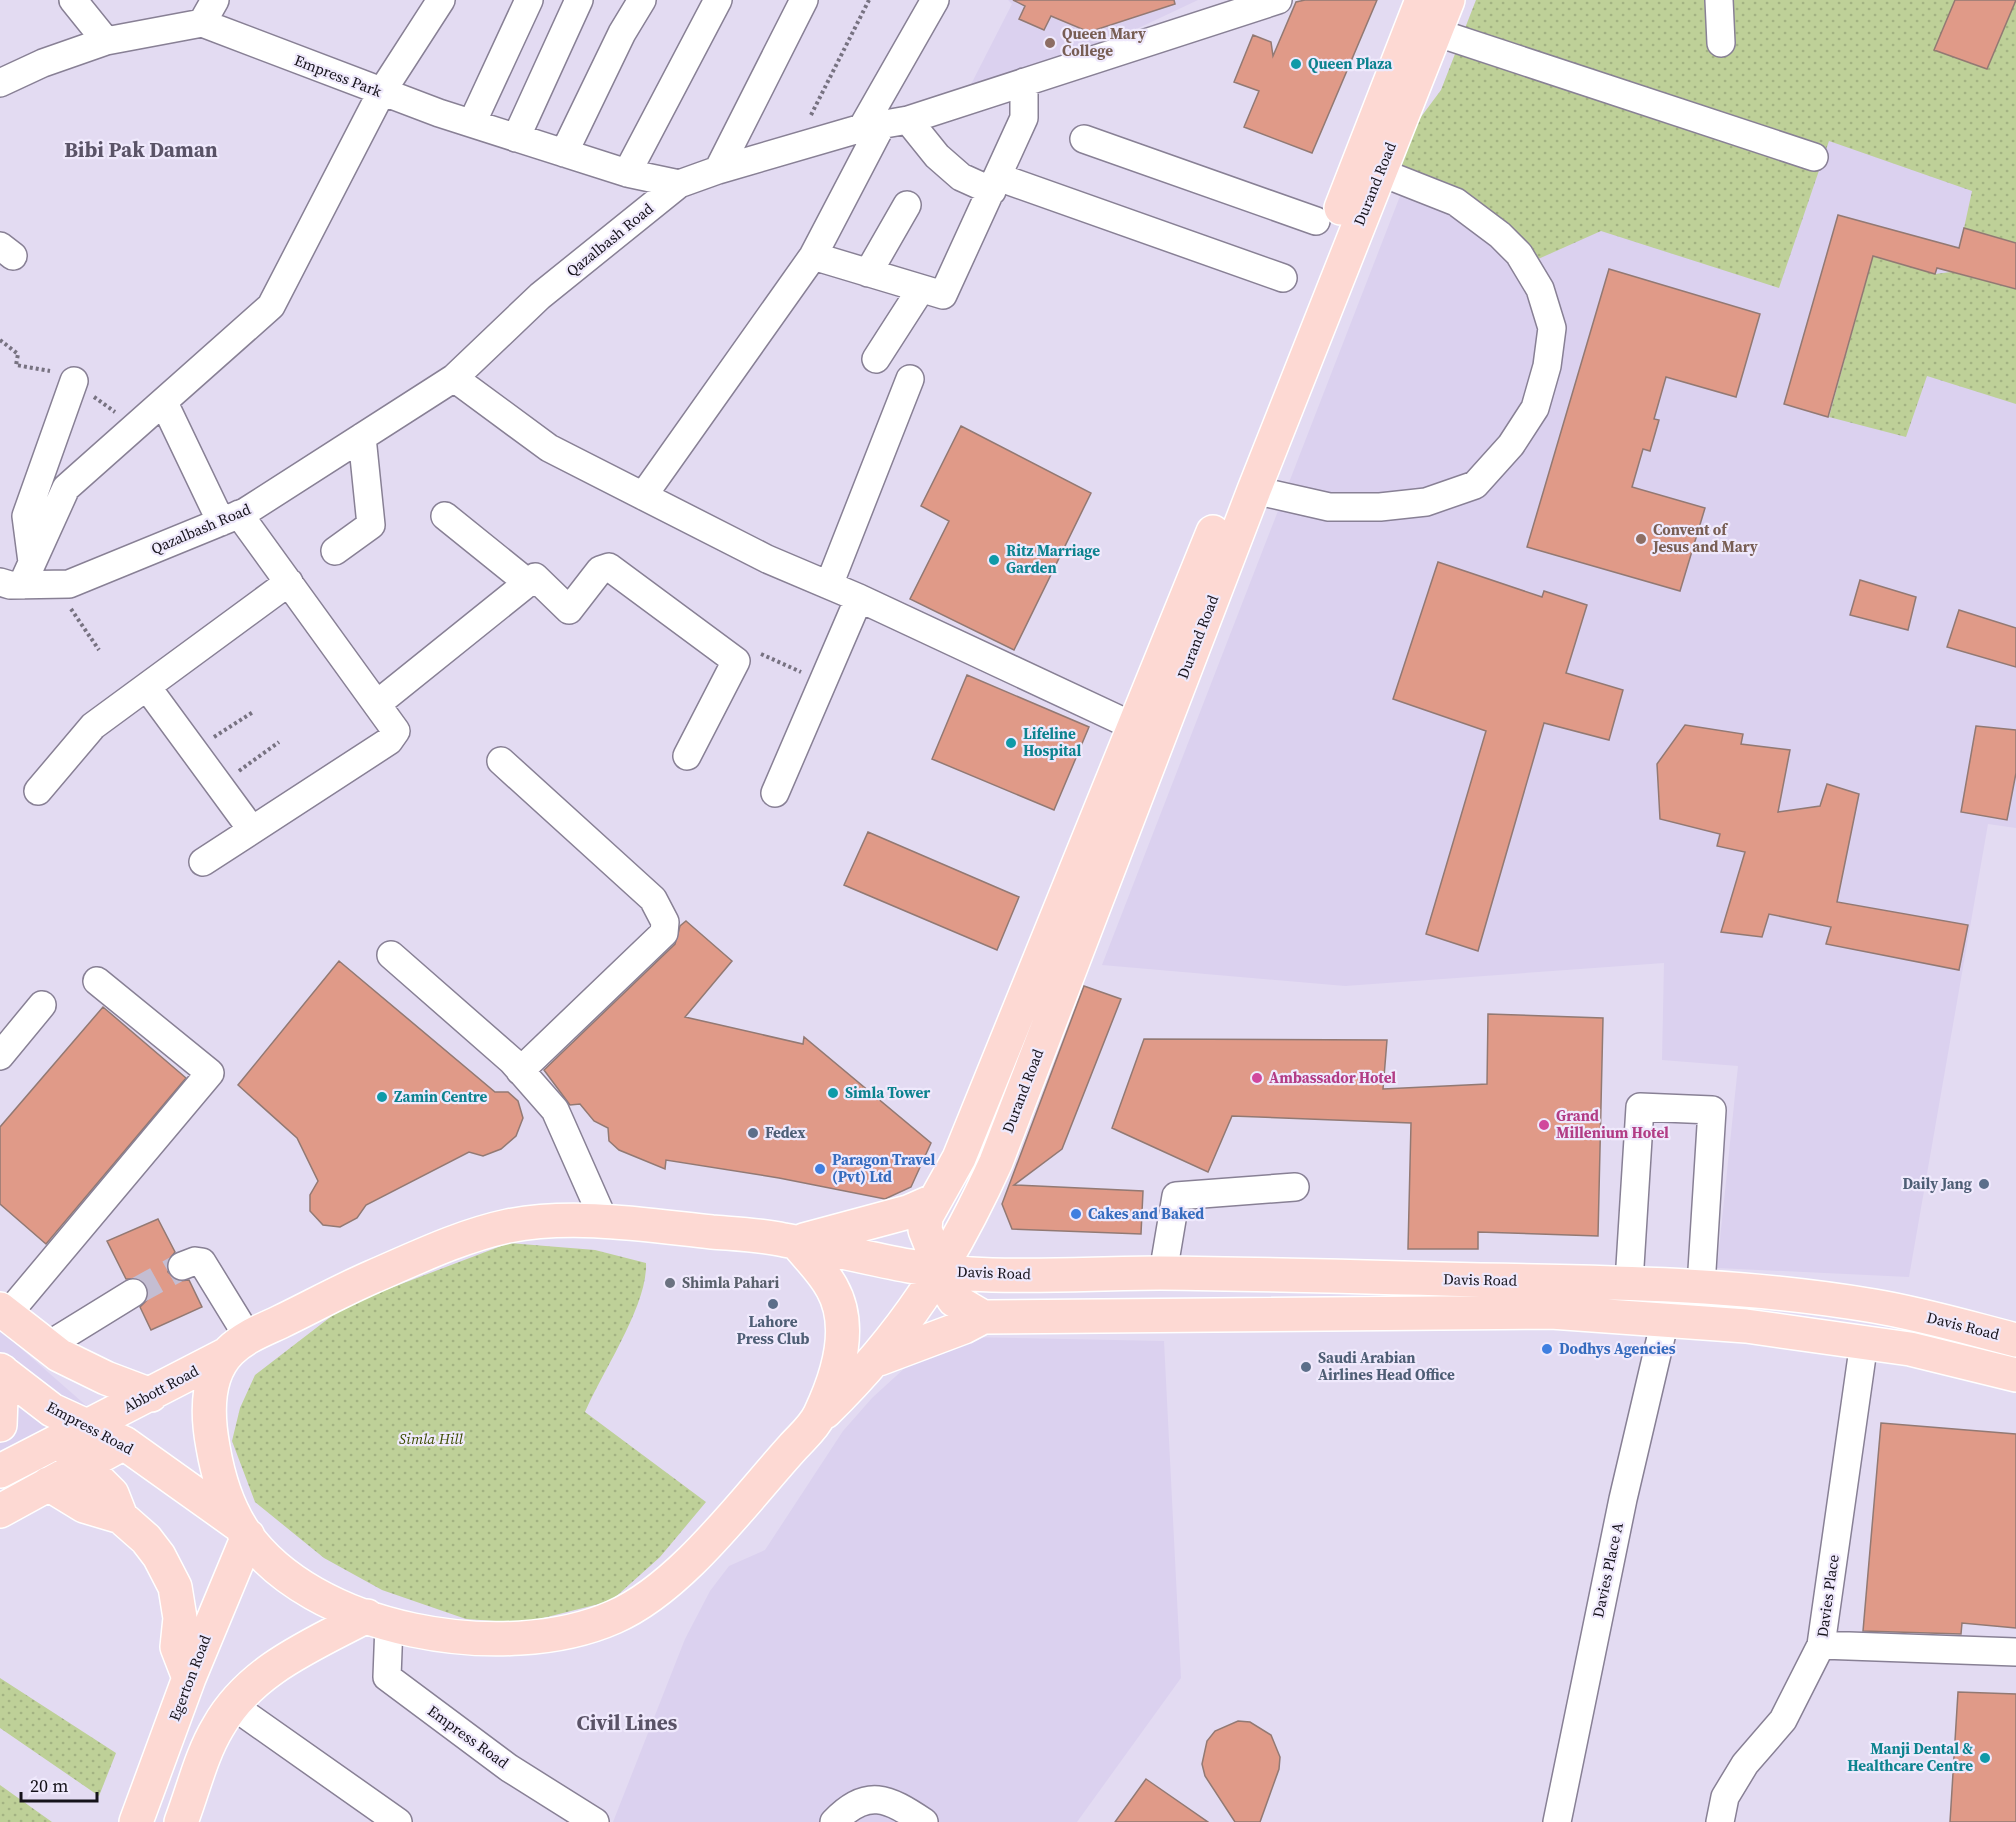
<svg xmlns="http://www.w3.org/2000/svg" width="2016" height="1822" font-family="'Source Serif 4',serif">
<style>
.built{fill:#dbd1ef}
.grass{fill:url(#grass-dots)}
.building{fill:#e09a88;stroke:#927973;stroke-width:1.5}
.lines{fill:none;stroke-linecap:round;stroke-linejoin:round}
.minor-tunnel{stroke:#c4bdd2;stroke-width:27;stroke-dasharray:27 14;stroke-linecap:butt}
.minor-casing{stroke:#888095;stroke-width:30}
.major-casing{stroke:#fff;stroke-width:36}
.path{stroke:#777281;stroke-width:4;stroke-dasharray:3 3;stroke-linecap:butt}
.minor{stroke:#fff;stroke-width:27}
.major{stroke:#fdd9d3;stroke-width:33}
.education-dot{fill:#8d6e63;stroke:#efe9fc;stroke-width:2}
.culture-dot{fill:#0f9aa8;stroke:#efe9fc;stroke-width:2}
.hotel-dot{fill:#d1479c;stroke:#efe9fc;stroke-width:2}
.service-dot{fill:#5c6f8a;stroke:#efe9fc;stroke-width:2}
.shop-dot{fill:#3f7fe0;stroke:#efe9fc;stroke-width:2}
.worship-dot{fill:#6b7280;stroke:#efe9fc;stroke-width:2}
.labels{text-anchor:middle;stroke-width:4.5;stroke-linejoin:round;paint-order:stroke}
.education-label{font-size:15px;font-weight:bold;fill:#785e54;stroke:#efe9fc;text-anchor:start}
.culture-label{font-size:15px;font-weight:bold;fill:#0d838f;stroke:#efe9fc;text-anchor:start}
.street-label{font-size:15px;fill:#15121a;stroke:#efe9fc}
.hotel-label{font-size:15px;font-weight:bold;fill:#b23c85;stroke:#efe9fc;text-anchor:start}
.service-label{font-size:15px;font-weight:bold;fill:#4e5e75;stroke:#efe9fc;text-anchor:start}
.shop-label{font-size:15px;font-weight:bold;fill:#366cbe;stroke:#efe9fc;text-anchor:start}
.worship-label{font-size:15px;font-weight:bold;fill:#5b616d;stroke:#efe9fc;text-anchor:start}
.park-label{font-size:15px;font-style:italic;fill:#3c4c00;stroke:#efe9fc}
.district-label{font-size:21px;font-weight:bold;fill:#5a5367;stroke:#efe9fc}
</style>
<defs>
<pattern id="grass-dots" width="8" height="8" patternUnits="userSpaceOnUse" patternTransform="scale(1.5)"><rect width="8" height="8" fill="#bed098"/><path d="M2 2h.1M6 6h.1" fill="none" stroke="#a2b282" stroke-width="1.8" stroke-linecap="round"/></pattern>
</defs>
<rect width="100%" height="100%" fill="#e3dbf2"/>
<!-- built -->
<path class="built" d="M1008 0H1198L1024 82 962 102 1012 4Z
M1476 0H2016V828L1988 824 1909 1277 1717 1268 1738 1066 1662 1060 1664 963 1345 986 1102 965Z
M0 1330 106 1423 0 1480Z
M965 1337 1164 1341 1181 1678 1077 1822H613L685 1639 710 1591 729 1566 765 1550 843 1431 872 1398 919 1355Z"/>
<!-- grass -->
<path class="grass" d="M1476 0H2016V243L1964 228 1972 191 1829 141 1779 288 1601 231 1527 264 1515 249 1380 172 1441 90Z
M1873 256 1935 274 1951 272 2016 289V404L1927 376 1906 437 1829 417Z
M509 1243 595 1250 646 1263C648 1305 602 1372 585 1412L706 1502 660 1557 611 1601 523 1623 466 1619 382 1590 324 1558 255 1502 232 1441 240 1408 255 1375 346 1305Z
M0 1678 116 1753 99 1796 0 1728Z
M0 1785 52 1822H0Z"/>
<!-- building -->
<path class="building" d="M1013 0H1174L1175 4 1089 32 1051 16 1044 30 1019 19 1025 6Z
M1305 0H1377L1312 153 1244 127 1259 91 1234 82 1253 35 1271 42 1273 56 1296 2Z
M1955 0H2016L1987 69 1934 50Z
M1838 215 1959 248 1964 228 2016 243V289L1937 268 1935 274 1873 256 1828 417 1784 404Z
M1609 269 1760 314 1736 397 1666 377 1654 419 1659 420 1650 451 1643 449 1632 487 1705 508 1680 591 1527 547Z
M961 426 1091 493 1014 650 910 599 949 521 921 506Z
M1438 562 1542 597 1544 591 1587 605 1566 673 1623 690 1609 740 1544 723 1478 951 1426 934 1486 731 1393 699Z
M1860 580 1916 597 1908 630 1850 615Z
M1959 610 2016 628V667L1947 647Z
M967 675 1089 727 1054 810 932 759Z
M1685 725 1743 734 1741 744 1790 750 1778 812 1820 806 1827 784 1859 794 1837 902 1968 925 1959 970 1826 944 1831 927 1769 914 1762 937 1721 932 1745 852 1717 846 1720 834 1660 819 1657 764Z
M1976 726 2016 730V773L2007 820 1961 812Z
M868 832 1019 897 997 950 844 885Z
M686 921 732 961 685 1017 803 1044 804 1037 931 1143 911 1187 885 1199 779 1178 666 1160 665 1169 619 1150 609 1141 608 1128 594 1121 580 1104 570 1105 544 1070 675 944 680 926Z
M339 961 495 1092H508L518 1101 523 1118 516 1136 501 1149 483 1156 469 1152 366 1205 357 1218 340 1227 323 1225 310 1211V1195L318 1181 297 1138 238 1085Z
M1084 986 1121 999 1062 1149 1014 1185 1143 1191 1141 1234 1012 1229 1002 1204Z
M103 1007 186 1078 46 1244 0 1204V1127Z
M1488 1014 1603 1018 1598 1236 1478 1232V1249H1408L1411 1123 1232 1116 1208 1172 1112 1128 1144 1039 1387 1040 1383 1089 1487 1084Z
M158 1219 175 1252 167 1263 168 1272 179 1281 189 1280 202 1307 151 1330 140 1307 147 1300V1285L140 1279H126L107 1241Z
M1881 1423 2016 1434V1628L1962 1623 1961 1634 1863 1631Z
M1958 1692 2016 1694V1822H1950Z
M1238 1721 1250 1722 1271 1735 1280 1757 1279 1769 1260 1822H1235L1205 1776 1202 1764 1207 1741 1215 1731Z
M1146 1779 1208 1822H1115Z"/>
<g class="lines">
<!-- minor-tunnel -->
<path class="minor-tunnel" d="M133 1293 182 1266"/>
<!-- minor casing -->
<g class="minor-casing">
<path id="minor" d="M73 0 106 41
M1719 0 1721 43
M202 23 215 0
M1435 32 1814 157
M0 83 43 63 106 41 202 23 439 113 627 173 679 184
M908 120 937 156 961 177 992 191
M472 123 529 0
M862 128 935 0
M516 138 579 0
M1084 139 1316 221
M564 153 622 33 642 0
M718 170 804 0
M627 173 718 0
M998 177 1283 278
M0 246 13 256
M813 256 943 295 1024 118V82
M868 273 907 205
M876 359 921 289
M454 378 549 448 767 559 859 598 1135 727
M167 409 221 522
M1254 490 1329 507H1380L1426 502 1475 485 1511 445 1535 408 1547 366 1552 328 1540 289 1519 254 1500 235 1456 202 1380 172
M643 496 813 256 882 124
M445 516 528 583
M335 551 371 525 362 437
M32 562 26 516 74 381
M0 582 10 585 69 584 245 512 454 378 540 296 679 184 718 170 862 128 908 120 1278 0
M22 585 66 488 271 306 381 93 441 0
M829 585 910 379
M147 687 252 830
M377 704 535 577 569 610 600 570 609 567 736 661 687 756
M501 761 653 899 665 922 664 933 520 1071
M38 791 93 726 289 582
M775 793 859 598
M203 862 389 741 396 731 239 514
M391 955 512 1061 555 1110 605 1223
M0 1056 42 1005
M182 1266 195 1261 202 1262 248 1337
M1163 1273 1176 1196 1295 1187
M1629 1282 1640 1107 1712 1110 1701 1286
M7 1315 210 1073 97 981
M47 1346 133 1293
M389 1624 387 1677 509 1768 595 1822
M1821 1645 2016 1652
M232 1705 398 1822
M834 1822C867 1787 888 1798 924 1822
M1557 1822 1623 1499 1665 1320
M1720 1822 1725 1797 1745 1764 1783 1720 1821 1645 1864 1342"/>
</g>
<!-- major casing -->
<g class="major-casing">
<path id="major" d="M1341 208 1422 0
M804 1240 908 1212 933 1201
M796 1242C808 1257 823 1271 832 1288 854 1327 838 1376 820 1414 814 1427 802 1437 793 1447 744 1501 681 1588 614 1617 506 1665 310 1633 242 1529 226 1504 218 1476 213 1447 207 1415 205 1376 230 1351 244 1337 263 1330 280 1322 311 1307 340 1291 372 1277 416 1258 461 1236 508 1226 574 1213 646 1225 712 1232 736 1234 761 1235 784 1240 846 1251 908 1270 971 1274 1033 1278 1098 1273 1160 1273 1267 1274 1374 1277 1481 1280 1612 1282 1745 1284 1874 1306 1922 1314 1969 1328 2016 1340
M0 1309 59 1355 106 1378 151 1395
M983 1317 954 1300 951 1295 925 1230 926 1217 959 1158 1213 532
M879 1359 964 1327 983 1317 1551 1312 1746 1326 1910 1349 2016 1375
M0 1370 52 1410 124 1443 239 1525
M825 1412C904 1335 951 1261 996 1162L1254 490 1448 0
M0 1425 2 1371
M69 1451 112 1494 121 1517
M0 1471 225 1355
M48 1484 84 1506 121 1517 146 1539 159 1556 175 1587 180 1618 177 1647 189 1678
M0 1511 124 1443
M136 1822 189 1678 248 1536
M181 1822C193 1791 201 1755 218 1727 250 1670 312 1645 367 1616"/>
</g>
<!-- path -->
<path class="path" d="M811 115 869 0
M0 340 18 354 16 365 50 371
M94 397 115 412
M71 609 99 650
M761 654 801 672
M214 737 253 712
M239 771 279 742"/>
<!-- minor -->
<use href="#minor" class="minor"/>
<!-- major -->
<use href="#major" class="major"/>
</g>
<!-- markers -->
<g class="education-dot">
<circle cx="1050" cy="43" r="6"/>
<circle cx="1641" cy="539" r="6"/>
</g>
<g class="culture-dot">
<circle cx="1296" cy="64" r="6"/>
<circle cx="994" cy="560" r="6"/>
<circle cx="1011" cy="743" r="6"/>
<circle cx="833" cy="1093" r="6"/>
<circle cx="382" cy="1097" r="6"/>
<circle cx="1985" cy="1758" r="6"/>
</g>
<g class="hotel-dot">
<circle cx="1257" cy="1078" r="6"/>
<circle cx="1544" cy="1125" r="6"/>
</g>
<g class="service-dot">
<circle cx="753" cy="1133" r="6"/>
<circle cx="1984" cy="1184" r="6"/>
<circle cx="773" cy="1304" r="6"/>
<circle cx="1306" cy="1367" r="6"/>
</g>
<g class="shop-dot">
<circle cx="820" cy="1169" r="6"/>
<circle cx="1076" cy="1214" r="6"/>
<circle cx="1547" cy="1349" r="6"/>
</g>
<circle class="worship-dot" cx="670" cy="1283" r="6"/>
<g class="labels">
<!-- education labels -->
<g class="education-label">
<text x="1062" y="39">Queen Mary<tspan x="1062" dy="17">College</tspan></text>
<text x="1653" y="535">Convent of<tspan x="1653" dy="17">Jesus and Mary</tspan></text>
</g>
<!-- culture labels -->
<g class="culture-label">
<text x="1308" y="69">Queen Plaza</text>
<text x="1006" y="556">Ritz Marriage<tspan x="1006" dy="17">Garden</tspan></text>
<text x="1023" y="739">Lifeline<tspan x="1023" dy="17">Hospital</tspan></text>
<text x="845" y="1098">Simla Tower</text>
<text x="394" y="1102">Zamin Centre</text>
<text x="1973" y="1754" text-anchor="end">Manji Dental &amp;<tspan x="1973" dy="17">Healthcare Centre</tspan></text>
</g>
<!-- street labels -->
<g class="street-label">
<text transform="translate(338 76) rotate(21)" y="5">Empress Park</text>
<text transform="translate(1375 184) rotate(-68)" y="5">Durand Road</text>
<text transform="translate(610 240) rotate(-39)" y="5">Qazalbash Road</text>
<text transform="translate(201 529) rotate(-23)" y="5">Qazalbash Road</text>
<text transform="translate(1198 637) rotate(-69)" y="5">Durand Road</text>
<text transform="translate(1023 1091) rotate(-69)" y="5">Durand Road</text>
<text transform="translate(994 1273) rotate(2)" y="5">Davis Road</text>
<text transform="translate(1480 1280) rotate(1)" y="5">Davis Road</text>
<text transform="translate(1963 1326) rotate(14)" y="5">Davis Road</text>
<text transform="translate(161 1389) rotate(-28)" y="5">Abbott Road</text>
<text transform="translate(90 1428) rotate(28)" y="5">Empress Road</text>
<text transform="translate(1608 1570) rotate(-78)" y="5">Davies Place A</text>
<text transform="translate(1828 1596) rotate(-82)" y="5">Davies Place</text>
<text transform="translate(190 1678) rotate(-69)" y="5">Egerton Road</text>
<text transform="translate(468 1737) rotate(36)" y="5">Empress Road</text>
</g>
<!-- hotel labels -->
<g class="hotel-label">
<text x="1269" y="1083">Ambassador Hotel</text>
<text x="1556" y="1121">Grand<tspan x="1556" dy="17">Millenium Hotel</tspan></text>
</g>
<!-- service labels -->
<g class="service-label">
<text x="765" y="1138">Fedex</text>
<text x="1972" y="1189" text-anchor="end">Daily Jang</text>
<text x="773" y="1327" text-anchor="middle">Lahore<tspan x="773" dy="17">Press Club</tspan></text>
<text x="1318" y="1363">Saudi Arabian<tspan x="1318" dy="17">Airlines Head Office</tspan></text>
</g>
<!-- shop labels -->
<g class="shop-label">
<text x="832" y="1165">Paragon Travel<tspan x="832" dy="17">(Pvt) Ltd</tspan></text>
<text x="1088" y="1219">Cakes and Baked</text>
<text x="1559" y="1354">Dodhys Agencies</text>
</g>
<!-- worship labels -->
<g class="worship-label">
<text x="682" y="1288">Shimla Pahari</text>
</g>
<!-- park labels -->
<g class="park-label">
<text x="431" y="1444">Simla Hill</text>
</g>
<!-- district labels -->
<g class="district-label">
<text x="141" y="157">Bibi Pak Daman</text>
<text x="627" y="1730">Civil Lines</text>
</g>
</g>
<!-- scale -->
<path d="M21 1792v9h76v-9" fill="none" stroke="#15121a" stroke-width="3"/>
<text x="30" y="1792" font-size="18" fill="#15121a" stroke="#efe9fc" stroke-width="4.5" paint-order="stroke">20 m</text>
</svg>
